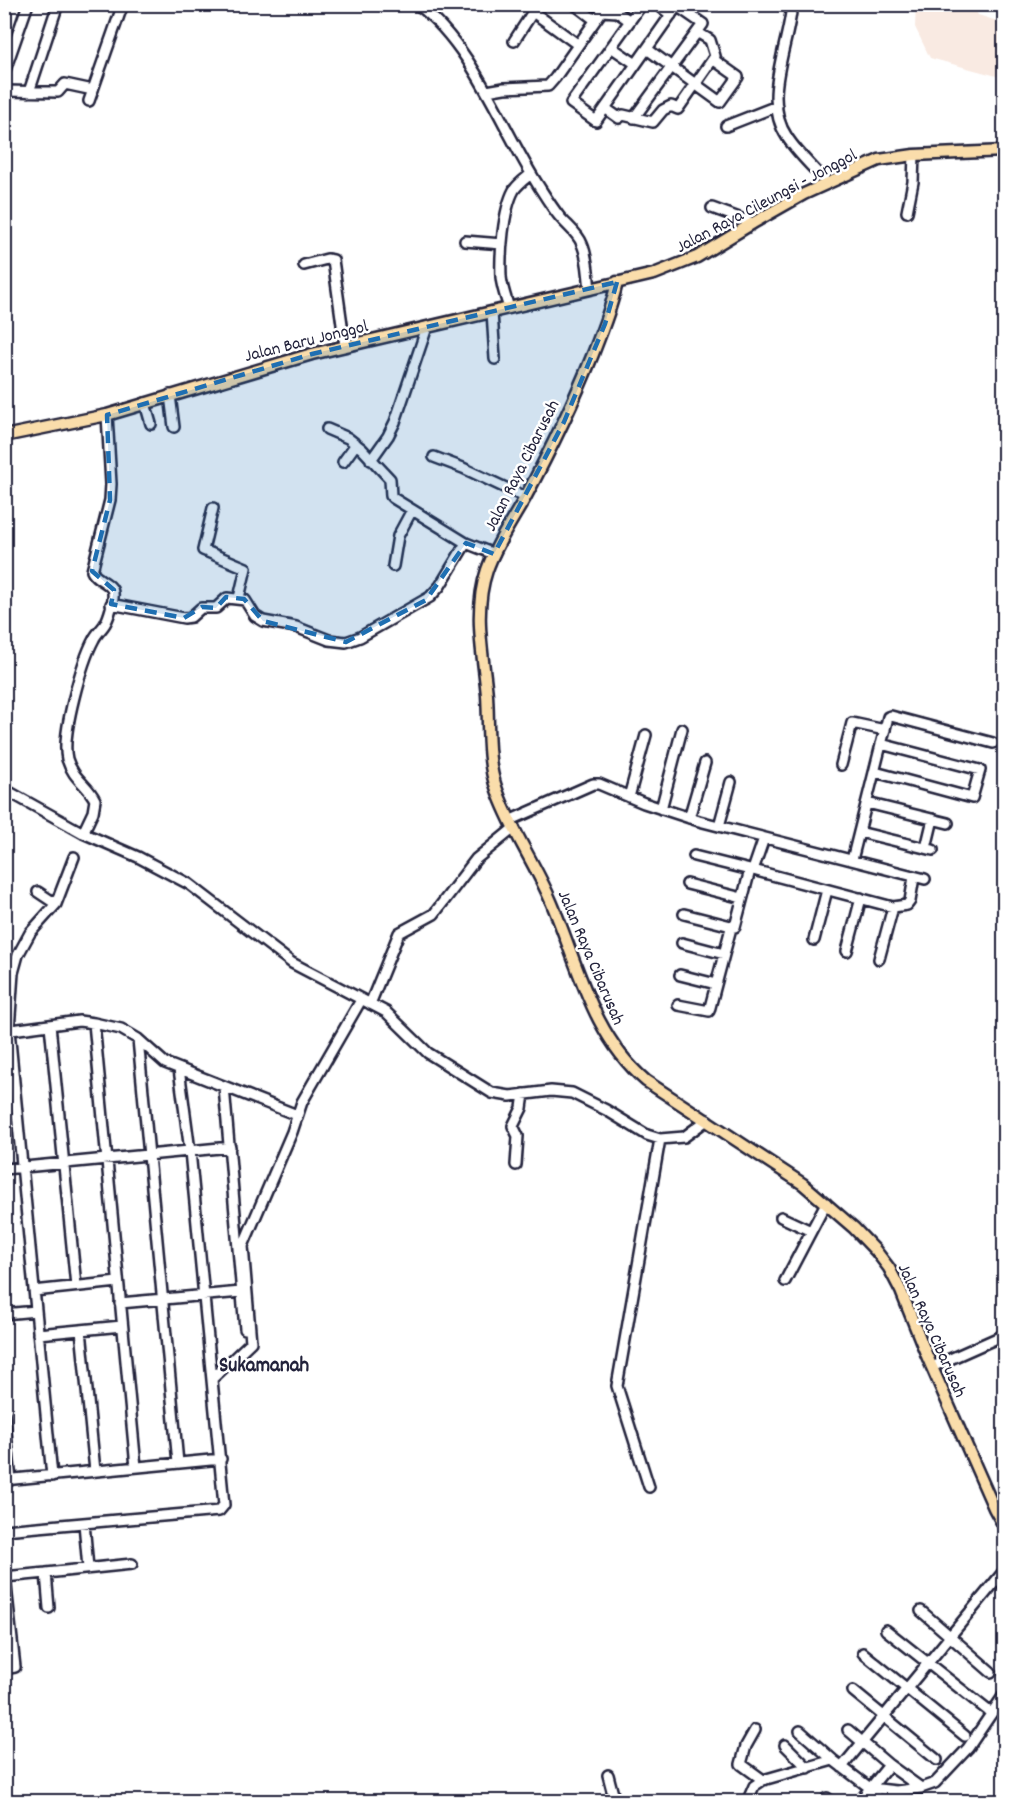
<svg xmlns="http://www.w3.org/2000/svg" width="1009" height="1806" font-family="Dekko,sans-serif">
<style>
.built{fill:#f9eae2}
.lines{fill:none;stroke-linecap:round;stroke-linejoin:round}
.minor-casing{stroke:#22223b;stroke-width:14}
.major-casing{stroke:#22223b;stroke-width:15}
.minor{stroke:#fff;stroke-width:9}
.major{stroke:#faddab;stroke-width:10}
.marked{fill:#1f6fb2;fill-opacity:0.2;stroke:#1f6fb2;stroke-width:4.5;stroke-dasharray:12 8;stroke-linejoin:round}
.labels{text-anchor:middle;stroke-width:5;stroke-linejoin:round;paint-order:stroke}
.street-label{font-size:18px;fill:#22223b;stroke:#fff}
.quarter-label{font-size:21px;font-weight:bold;fill:#22223b;stroke:#fff}
</style>
<rect width="100%" height="100%" fill="#fff"/>
<filter id="ink" filterUnits="userSpaceOnUse"><feTurbulence type="fractalNoise" baseFrequency=".0167" numOctaves="2"/><feDisplacementMap in="SourceGraphic" scale="12" xChannelSelector="R" yChannelSelector="G"/><feConvolveMatrix kernelMatrix="1 2 1 2 8 2 1 2 1" color-interpolation-filters="sRGB"/></filter>
<g filter="url(#ink)">
<!-- built -->
<path class="built" d="M916 5H973L978 15 1004 23V78L930 58 915 27Z"/>
<g class="lines">
<!-- minor casing -->
<g class="minor-casing">
<path id="minor" d="M417 4C474 47 501 127 538 185 545 196 551 206 559 216 566 225 578 233 582 244 588 257 588 274 590 289
M574 4 595 20
M657 4 671 15
M792 4C789 46 761 98 787 137 798 154 814 168 827 183
M533 12 577 44
M514 41 538 4
M611 47 636 64
M647 49 720 102 738 77 714 60
M4 73 28 4
M4 91 58 92 65 84 93 90
M487 91 504 88 548 86 555 78 602 11 617 12 630 21
M29 92 58 4
M89 101 123 4
M605 108 619 118 623 115 653 122 663 110 671 106 678 109 715 56 710 40 697 32
M634 118 703 24 677 6 596 121 571 103 642 4
M726 126 777 106
M712 208 753 223
M907 212 913 182 914 155
M465 241 502 244
M304 265 327 259 333 260 345 346
M509 308C506 298 502 288 501 277 500 254 503 210 514 190 518 184 525 179 531 174
M492 312 495 359
M170 395 174 427
M145 403 151 424
M327 429 348 438 362 449 390 479 391 496 393 498 466 543 494 554
M434 457 463 468 525 497
M371 460 388 436 395 422 427 327
M343 462 356 444
M213 508 203 550 246 568 239 598
M393 566 398 536 412 510
M111 604 184 618 191 617 201 608H216L227 598 245 600 255 616 263 621 296 627 329 640 346 642 360 637 430 597 440 586 466 543
M841 765 852 723 885 730
M875 772 972 798 980 770 881 744
M4 789 83 833 138 857 189 884 292 963 386 1012 428 1053 492 1093 510 1096 551 1091 572 1093 606 1110 647 1135 660 1139 684 1137 707 1120
M629 797 646 735
M867 803 948 823
M661 809 682 729
M689 818 705 763
M511 820 593 784H599L644 803 699 821 925 879
M719 826 731 782
M859 832 933 850
M83 833 93 812 95 800C88 785 73 779 67 759 61 735 82 661 94 639 97 633 102 629 105 624 109 617 114 601 113 593 113 583 95 580 92 571L110 500 111 484 107 415
M926 848 933 819
M694 856 750 870
M852 860 888 717 891 716 993 743
M753 870 893 907 907 905 910 901 914 877
M687 884 742 898
M38 892 56 904
M684 914 735 927
M814 940 827 890
M682 943 724 954
M847 951 861 898
M879 959 893 907
M680 975 716 984
M370 1004 399 933 434 914 476 859 514 828
M678 1005 709 1011 731 928 735 927 750 870H753L764 838
M94 1023 136 1467
M50 1025 76 1286
M4 1031 79 1021 94 1023 121 1029 138 1039 165 1063 297 1115
M138 1039 178 1463
M224 1087 245 1329
M516 1165 518 1136 513 1126 522 1108 524 1094
M4 1169 230 1147
M781 1217 811 1231
M785 1281 826 1203
M34 1291 118 1282
M120 1303 241 1292
M4 1314 36 1311
M81 1330 95 1471
M38 1334 122 1326
M932 1367 1004 1335
M212 1379 251 1342 243 1246 292 1132 302 1102 361 1000
M4 1414 11 1480
M52 1476 9 1030 13 973 18 955 30 933 56 904 74 857
M4 1480 221 1459
M649 1487 617 1386 660 1139
M84 1523 88 1568
M4 1530 219 1511 224 1505 190 1151 179 1069
M46 1573 132 1564
M4 1577 46 1573 49 1608
M921 1611 991 1672
M886 1630 991 1713
M863 1653 965 1736
M4 1669 15 1667 5 1577
M853 1691 937 1760
M755 1730 746 1746 741 1764 763 1780
M848 1730 889 1765 921 1788
M800 1731 833 1760 870 1788 896 1791 921 1788 935 1783 968 1748 1004 1695
M785 1745 808 1768
M842 1767 1004 1571
M608 1775 615 1802
M868 1791 882 1802
M827 1798 831 1802
M747 1802 754 1786 763 1780 833 1760
M859 1802 889 1765"/>
</g>
<!-- major casing -->
<g class="major-casing">
<path id="major" d="M617 282C612 307 602 330 593 354 573 404 550 451 525 498 512 521 496 544 487 570 473 611 483 653 487 695 489 726 486 760 497 790 510 828 534 862 550 899 578 963 591 1034 646 1081L803 1184 854 1228 876 1251 889 1268 901 1291 927 1356 994 1508 1004 1526
M4 436 107 415 312 354 654 274 697 257 753 223 804 194 879 160 914 155 1004 151"/>
</g>
<!-- minor -->
<use href="#minor" class="minor"/>
<!-- major -->
<use href="#major" class="major"/>
</g>
</g>
<!-- marked area -->
<path class="marked" d="M617 282 605 324 564 422 494 554 466 543 426 600 346 642 263 621 244 599 226 597 216 608 202 607 184 618 111 604 114 590 92 571 110 500 107 415 312 354Z"/>
<g class="labels">
<!-- street labels -->
<g class="street-label">
<text transform="translate(766 200) rotate(-28)" y="6">Jalan Raya Cileungsi - Jonggol</text>
<text transform="translate(306 340) rotate(-14)" y="6">Jalan Baru Jonggol</text>
<text transform="translate(521 465) rotate(-63)" y="6">Jalan Raya Cibarusah</text>
<text transform="translate(592 957) rotate(67)" y="6">Jalan Raya Cibarusah</text>
<text transform="translate(933 1330) rotate(66)" y="6">Jalan Raya Cibarusah</text>
</g>
<!-- quarter labels -->
<g class="quarter-label">
<text x="264" y="1371">Sukamanah</text>
</g>
</g>
<!-- margin -->
<rect width="1009" height="1806" fill="none" stroke="#fff" stroke-width="24"/>
<rect x="12" y="12" width="985" height="1782" fill="none" stroke="#22223b" stroke-width="2" filter="url(#ink)"/>
</svg>
